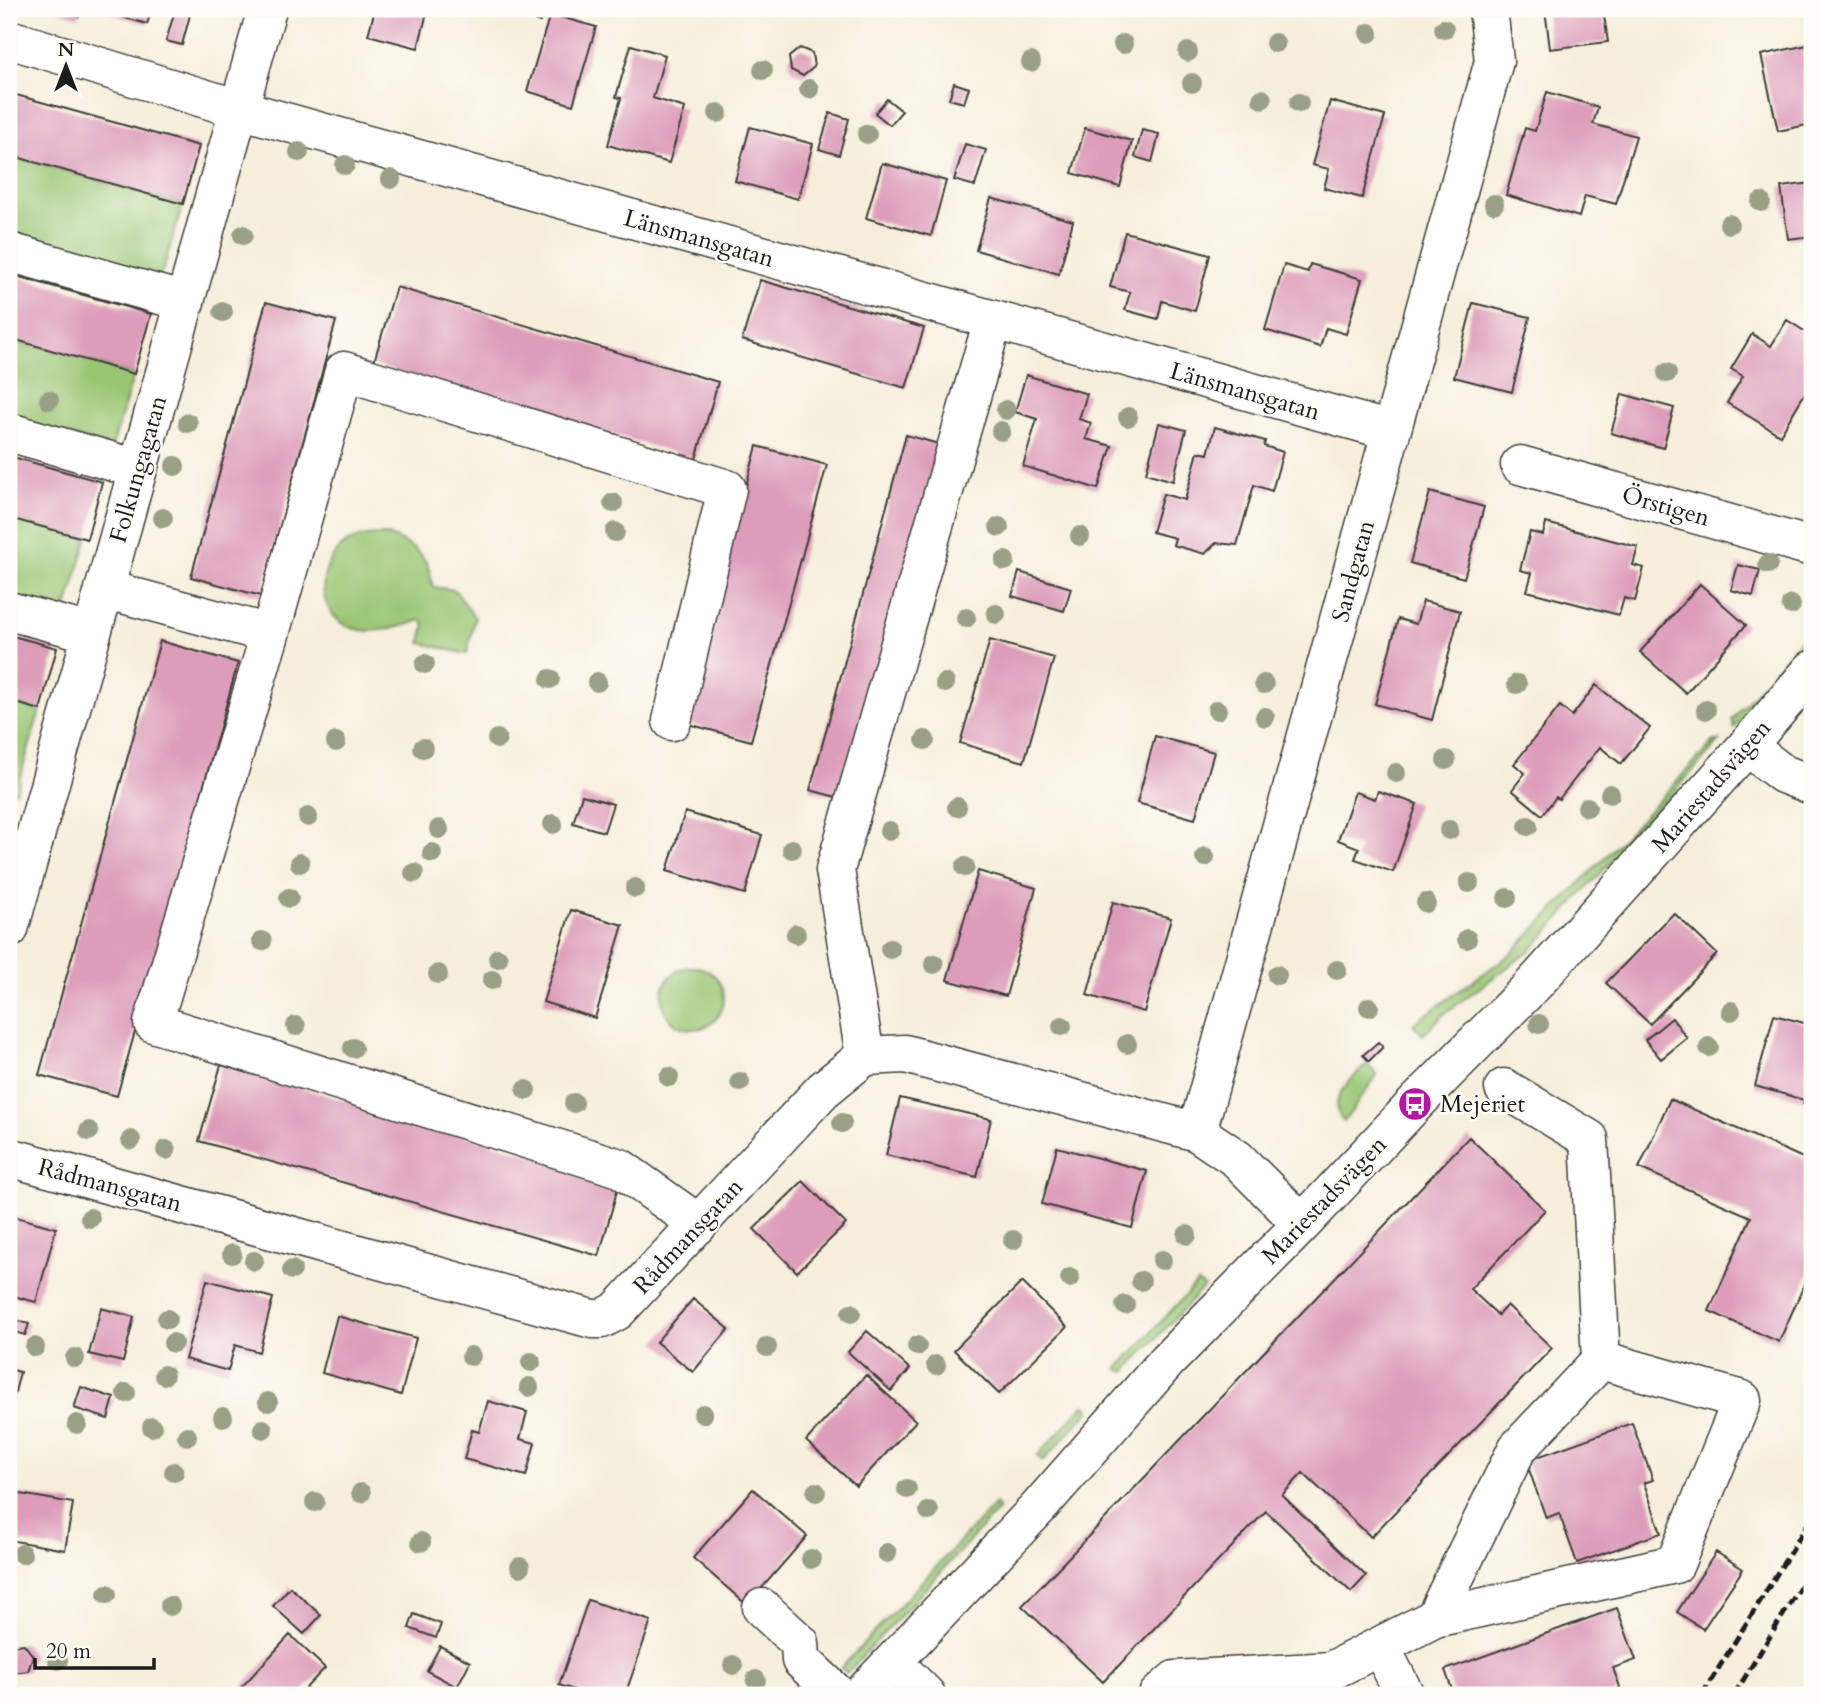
<svg xmlns="http://www.w3.org/2000/svg" width="1821" height="1704" font-family="Cardo,serif">
<style>
.green{fill:#9ac673;stroke:#5b7148;stroke-width:2}
.building{fill:#dd9dba}
.lines{fill:none;stroke-linecap:round;stroke-linejoin:round}
.minor-casing{stroke:#3d3c39;stroke-width:41}
.minor{stroke:#fff;stroke-width:38}
.rail{stroke:#1c1c1c;stroke-width:5;stroke-dasharray:10 5;stroke-linecap:butt}
.tree{fill:#9aa085}
.labels{text-anchor:middle;stroke-width:5;stroke-linejoin:round;paint-order:stroke}
.street-label{font-size:24px;fill:#1c1c1c;stroke:#fdfcf7}
.poi-label{font-size:24px;fill:#1c1c1c;stroke:#fdfcf7;text-anchor:start}
</style>
<rect width="100%" height="100%" fill="#fdfcf7"/>
<filter id="ink" filterUnits="userSpaceOnUse"><feTurbulence type="fractalNoise" baseFrequency=".0143" numOctaves="2"/><feDisplacementMap in="SourceGraphic" scale="14" xChannelSelector="R" yChannelSelector="G"/><feConvolveMatrix kernelMatrix="1 2 1 2 8 2 1 2 1" color-interpolation-filters="sRGB"/></filter>
<filter id="wash" filterUnits="userSpaceOnUse"><feTurbulence type="fractalNoise" baseFrequency=".00686" numOctaves="4" result="noise"/><feDisplacementMap in="SourceGraphic" scale="28" xChannelSelector="R" yChannelSelector="G"/><feGaussianBlur stdDeviation="1.57" result="paint"/><feColorMatrix in="noise" values="0 0 0 0 0 0 0 0 0 0 0 0 0 0 0 0 0 1.4 0 .05"/><feComposite in="paint" operator="in"/></filter>
<g filter="url(#wash)">
<rect width="100%" height="100%" fill="#f6eedb"/>
<!-- green -->
<path class="green" d="M9 155 183 204 164 267 159 277 9 236Z
M9 338 134 374 112 447 9 419Z
M9 517 87 539 65 615 9 600Z
M388 535C417 549 428 553 433 587L455 590 475 618 467 654 421 643 425 624 420 620C398 629 357 639 337 619 310 594 326 545 361 537 369 535 379 535 388 535Z
M1812 626V634L1734 728 1732 720Z
M9 701 40 710 16 792 9 790Z
M1714 741H1720L1531 950 1445 1013 1423 1035 1413 1024 1512 953 1621 841Z
M662 998a31 31 0 1 1 62 0a31 31 0 1 1-62 0Z
M1367 1064 1377 1075 1344 1122C1324 1100 1352 1079 1367 1064Z
M1197 1283 1204 1287 1125 1372 1117 1369Z
M1085 1404 1090 1410 1043 1461 1037 1456Z
M995 1504 999 1509 847 1673 841 1668Z"/>
<g id="blocks">
<!-- building -->
<path class="building" d="M53 9H81L79 17Z
M93 9H152L147 24Z
M375 9H428L418 48 368 35Z
M501 9H544L540 22Z
M1545 9H1621L1622 12 1604 15 1608 42 1550 49Z
M175 10 190 15 182 45 166 41Z
M550 14 596 27 573 105 527 91Z
M1812 44V124L1778 131 1761 55Z
M631 45 665 55 653 98 685 108 669 163 608 145 621 98 616 97Z
M800 48 812 53 814 67 803 76 791 70 789 57Z
M954 83 969 88 964 103 949 99Z
M1547 92 1598 107 1593 124 1636 136 1616 204 1585 196 1579 217 1506 195 1525 128 1535 131Z
M9 93 199 146 183 204 9 155Z
M887 99 902 111 890 125 875 113Z
M1330 101 1385 116 1362 198 1324 188 1329 169 1312 165Z
M830 113 849 119 839 155 819 149Z
M750 127 813 144 798 199 735 181Z
M1085 128 1132 141 1120 187 1072 173Z
M1142 130 1159 134 1152 162 1135 157Z
M965 144 986 150 975 186 954 180Z
M882 163 946 181 931 236 866 218Z
M1812 183V236L1788 239 1781 187Z
M991 198 1073 221 1059 274 976 250Z
M1125 232 1210 255 1195 311 1162 301 1158 319 1125 310 1130 292 1110 287Z
M1310 264 1362 279 1346 334 1326 328 1320 347 1265 330 1284 265 1308 272Z
M9 274 151 314 134 374 9 338Z
M760 280 924 328 906 388 742 340Z
M396 287 718 382 696 459 373 365Z
M266 302 336 321 261 596 191 577Z
M1473 303 1530 317 1512 392 1454 377Z
M1787 320 1812 336V381L1780 435 1727 403 1743 376 1731 369 1752 334 1771 346Z
M1026 375 1087 394 1079 419 1091 423 1086 439 1112 446 1098 489 1023 466 1037 419 1015 412Z
M1622 394 1674 408 1663 448 1611 433Z
M1159 423 1186 430 1173 481 1146 473Z
M1215 427 1265 441 1264 446 1283 452 1272 491 1254 485 1237 545 1216 543 1205 554 1173 545 1175 538 1152 532 1163 494 1185 500 1198 452 1208 454Z
M906 435 939 444 844 799 810 790Z
M757 446 827 465 751 741 681 722Z
M9 456 102 482 87 539 9 518Z
M1430 492 1484 507 1464 578 1410 563Z
M1546 523 1638 547 1633 565 1644 568 1635 601 1624 598 1619 615 1527 591 1532 573 1520 570 1530 532 1543 535Z
M1738 565 1760 570 1753 596 1731 590Z
M1019 572 1071 588 1064 611 1012 596Z
M1700 584 1746 625 1686 693 1640 652Z
M1423 601 1460 611 1432 720 1375 704 1398 619 1416 624Z
M9 635 57 648 40 710 9 701Z
M990 640 1054 658 1024 762 960 743Z
M160 641 238 663 117 1096 39 1075Z
M1596 685 1650 728 1621 764 1600 747 1559 799 1556 797 1542 815 1512 790 1525 773 1514 764 1560 706 1572 716Z
M1155 736 1214 752 1195 819 1137 803Z
M1378 791 1417 804 1393 872 1355 859 1359 848 1338 840 1355 792 1375 799Z
M582 795 613 804 604 832 573 823Z
M685 812 762 835 745 894 667 871Z
M978 871 1036 888 1006 996 947 980Z
M1113 902 1171 918 1144 1012 1087 995Z
M571 910 623 925 595 1018 543 1002Z
M1674 913 1717 954 1650 1024 1606 983Z
M1774 1015 1812 1025V1106L1803 1104 1804 1100 1755 1086Z
M1672 1018 1687 1038 1661 1059 1645 1040Z
M1378 1042 1383 1047 1369 1061 1363 1055Z
M221 1065 620 1180 599 1256 199 1141Z
M900 1098 991 1119 977 1177 886 1155Z
M1670 1099 1812 1162V1267L1779 1342 1709 1311 1751 1217 1639 1168Z
M1469 1137 1545 1210 1470 1289 1498 1315 1507 1305 1552 1348 1371 1537 1303 1473 1282 1495 1366 1576 1351 1592 1266 1511 1103 1682 1022 1606Z
M1057 1147 1147 1171 1132 1228 1042 1204Z
M803 1181 846 1224 797 1272 754 1229Z
M9 1215 56 1228 36 1302 9 1295Z
M207 1280 273 1298 259 1352 235 1345 228 1371 185 1359Z
M1022 1282 1067 1327 999 1394 954 1350Z
M693 1299 729 1329 693 1372 656 1342Z
M101 1308 134 1317 123 1362 89 1354Z
M337 1316 416 1338 401 1395 322 1373Z
M9 1318 29 1324 25 1335 9 1330Z
M867 1331 910 1369 891 1391 848 1352Z
M9 1369 20 1372 10 1412H9Z
M866 1375 916 1421 856 1486 806 1441Z
M81 1387 114 1398 108 1419 74 1408Z
M488 1401 527 1412 520 1439 535 1443 526 1476 464 1459 472 1430 479 1432Z
M1632 1423 1653 1480 1644 1483 1661 1533 1577 1563 1559 1513 1546 1518 1526 1461Z
M753 1489 807 1536 747 1605 693 1558Z
M9 1492 73 1503 65 1550 9 1540Z
M1716 1552 1743 1569 1703 1629 1677 1612Z
M290 1587 321 1615 304 1634 273 1606Z
M588 1600 651 1621 625 1695H590L559 1685Z
M1617 1608 1636 1660 1613 1668 1620 1687 1613 1695H1454L1445 1670Z
M414 1614 441 1624 436 1638 409 1628Z
M290 1635 325 1668 299 1695H238L236 1693Z
M24 1644 33 1656 28 1671 12 1673 9 1669V1646Z
M440 1646 470 1662 457 1687 427 1671Z"/>
</g>
</g>
<g filter="url(#ink)">
<use href="#blocks" fill-opacity="0" stroke="#3d3c39" stroke-width="2"/>
<g class="lines">
<!-- minor casing -->
<g class="minor-casing">
<path id="minor" d="M9 39 239 109 1391 431
M9 252 185 302
M9 432 138 469
M1520 465 1812 547
M104 589 270 634
M9 611 91 633
M672 721 727 489 344 371 270 634 153 1023 620 1168 682 1212 697 1226
M1747 746 1783 774 1812 785
M9 929 267 9
M865 1056 835 870 993 320
M1197 1132 1494 61 1488 9
M9 1157 592 1319H602L617 1311 823 1090 865 1056 905 1054 1197 1132 1237 1159 1302 1224
M762 1608 800 1643 801 1660 838 1695
M1435 1618 1517 1449 1601 1360 1589 1139 1504 1088
M1380 1646 1405 1695
M893 1662 926 1695
M861 1695 1039 1507 1168 1360 1302 1224 1415 1104 1535 983 1747 746 1812 670
M1158 1695 1175 1680 1331 1671 1435 1618 1675 1564 1742 1400 1601 1360"/>
</g>
<!-- minor -->
<use href="#minor" class="minor"/>
<!-- rail -->
<path class="rail" d="M1702 1695 1812 1517
M1734 1695 1812 1568"/>
</g>
<!-- trees -->
<g class="tree">
<circle cx="1444" cy="29" r="10"/>
<circle cx="1369" cy="33" r="10"/>
<circle cx="1275" cy="43" r="10"/>
<circle cx="1123" cy="44" r="10"/>
<circle cx="1188" cy="52" r="10"/>
<circle cx="1031" cy="62" r="10"/>
<circle cx="763" cy="70" r="10"/>
<circle cx="1192" cy="83" r="10"/>
<circle cx="809" cy="89" r="10"/>
<circle cx="1262" cy="99" r="10"/>
<circle cx="1299" cy="103" r="10"/>
<circle cx="718" cy="113" r="10"/>
<circle cx="867" cy="134" r="10"/>
<circle cx="299" cy="152" r="10"/>
<circle cx="345" cy="165" r="10"/>
<circle cx="391" cy="179" r="10"/>
<circle cx="1761" cy="202" r="10"/>
<circle cx="1494" cy="204" r="10"/>
<circle cx="1729" cy="224" r="10"/>
<circle cx="243" cy="235" r="10"/>
<circle cx="223" cy="312" r="10"/>
<circle cx="1667" cy="373" r="10"/>
<circle cx="49" cy="400" r="10"/>
<circle cx="1006" cy="410" r="10"/>
<circle cx="1128" cy="417" r="10"/>
<circle cx="188" cy="423" r="10"/>
<circle cx="1001" cy="431" r="10"/>
<circle cx="175" cy="466" r="10"/>
<circle cx="613" cy="503" r="10"/>
<circle cx="163" cy="518" r="10"/>
<circle cx="999" cy="527" r="10"/>
<circle cx="615" cy="532" r="10"/>
<circle cx="1080" cy="536" r="10"/>
<circle cx="1005" cy="561" r="10"/>
<circle cx="1768" cy="564" r="10"/>
<circle cx="1791" cy="605" r="10"/>
<circle cx="996" cy="614" r="10"/>
<circle cx="966" cy="618" r="10"/>
<circle cx="425" cy="664" r="10"/>
<circle cx="550" cy="679" r="10"/>
<circle cx="597" cy="682" r="10"/>
<circle cx="945" cy="683" r="10"/>
<circle cx="1264" cy="684" r="10"/>
<circle cx="1517" cy="684" r="10"/>
<circle cx="1217" cy="710" r="10"/>
<circle cx="1706" cy="710" r="10"/>
<circle cx="1265" cy="717" r="10"/>
<circle cx="497" cy="739" r="10"/>
<circle cx="925" cy="740" r="10"/>
<circle cx="336" cy="742" r="10"/>
<circle cx="423" cy="748" r="10"/>
<circle cx="1446" cy="760" r="10"/>
<circle cx="1396" cy="773" r="10"/>
<circle cx="1610" cy="794" r="10"/>
<circle cx="957" cy="807" r="10"/>
<circle cx="1587" cy="807" r="10"/>
<circle cx="308" cy="817" r="10"/>
<circle cx="553" cy="824" r="10"/>
<circle cx="1528" cy="826" r="10"/>
<circle cx="439" cy="829" r="10"/>
<circle cx="1449" cy="830" r="10"/>
<circle cx="889" cy="831" r="10"/>
<circle cx="792" cy="849" r="10"/>
<circle cx="432" cy="853" r="10"/>
<circle cx="1205" cy="857" r="10"/>
<circle cx="300" cy="863" r="10"/>
<circle cx="965" cy="867" r="10"/>
<circle cx="414" cy="873" r="10"/>
<circle cx="1469" cy="883" r="10"/>
<circle cx="635" cy="888" r="10"/>
<circle cx="289" cy="898" r="10"/>
<circle cx="1507" cy="898" r="10"/>
<circle cx="1426" cy="903" r="10"/>
<circle cx="796" cy="934" r="10"/>
<circle cx="1467" cy="939" r="10"/>
<circle cx="262" cy="941" r="10"/>
<circle cx="890" cy="949" r="10"/>
<circle cx="498" cy="958" r="10"/>
<circle cx="934" cy="964" r="10"/>
<circle cx="1337" cy="970" r="10"/>
<circle cx="438" cy="974" r="10"/>
<circle cx="1277" cy="975" r="10"/>
<circle cx="492" cy="980" r="10"/>
<circle cx="1369" cy="1007" r="10"/>
<circle cx="1731" cy="1011" r="10"/>
<circle cx="1539" cy="1024" r="10"/>
<circle cx="296" cy="1026" r="10"/>
<circle cx="1062" cy="1026" r="10"/>
<circle cx="1127" cy="1044" r="10"/>
<circle cx="1709" cy="1047" r="10"/>
<circle cx="353" cy="1048" r="10"/>
<circle cx="669" cy="1077" r="10"/>
<circle cx="740" cy="1082" r="10"/>
<circle cx="526" cy="1090" r="10"/>
<circle cx="574" cy="1103" r="10"/>
<circle cx="842" cy="1123" r="10"/>
<circle cx="89" cy="1131" r="10"/>
<circle cx="131" cy="1140" r="10"/>
<circle cx="166" cy="1150" r="10"/>
<circle cx="90" cy="1218" r="10"/>
<circle cx="1187" cy="1235" r="10"/>
<circle cx="1013" cy="1240" r="10"/>
<circle cx="232" cy="1254" r="10"/>
<circle cx="1162" cy="1260" r="10"/>
<circle cx="254" cy="1261" r="10"/>
<circle cx="292" cy="1270" r="10"/>
<circle cx="1070" cy="1278" r="10"/>
<circle cx="1141" cy="1281" r="10"/>
<circle cx="1125" cy="1305" r="10"/>
<circle cx="851" cy="1313" r="10"/>
<circle cx="167" cy="1319" r="10"/>
<circle cx="173" cy="1343" r="10"/>
<circle cx="917" cy="1346" r="10"/>
<circle cx="35" cy="1347" r="10"/>
<circle cx="767" cy="1347" r="10"/>
<circle cx="471" cy="1356" r="10"/>
<circle cx="75" cy="1358" r="10"/>
<circle cx="531" cy="1362" r="10"/>
<circle cx="936" cy="1365" r="10"/>
<circle cx="164" cy="1375" r="10"/>
<circle cx="529" cy="1387" r="10"/>
<circle cx="126" cy="1393" r="10"/>
<circle cx="268" cy="1402" r="10"/>
<circle cx="703" cy="1414" r="10"/>
<circle cx="223" cy="1417" r="10"/>
<circle cx="77" cy="1424" r="10"/>
<circle cx="152" cy="1427" r="10"/>
<circle cx="263" cy="1429" r="10"/>
<circle cx="187" cy="1436" r="10"/>
<circle cx="174" cy="1472" r="10"/>
<circle cx="907" cy="1489" r="10"/>
<circle cx="816" cy="1492" r="10"/>
<circle cx="361" cy="1493" r="10"/>
<circle cx="315" cy="1502" r="10"/>
<circle cx="929" cy="1511" r="10"/>
<circle cx="421" cy="1542" r="10"/>
<circle cx="887" cy="1553" r="10"/>
<circle cx="22" cy="1554" r="10"/>
<circle cx="811" cy="1559" r="10"/>
<circle cx="520" cy="1567" r="10"/>
<circle cx="107" cy="1594" r="10"/>
<circle cx="170" cy="1606" r="10"/>
<circle cx="58" cy="1660" r="10"/>
<circle cx="733" cy="1665" r="10"/>
<circle cx="756" cy="1680" r="10"/>
</g>
</g>
<!-- icons -->
<defs>
<g id="bus-disc" transform="scale(1.75)"><circle r="9.5" fill="#b5179e" stroke="#fdfcf7"/><path d="M-5-6H5V4H4V6H2V4H-2V6H-4V4H-5ZM-3.5-4V0h7V-4ZM-3.5 1.2v1.5H-2V1.2ZM2 1.2v1.5H3.5V1.2Z" fill="#fff"/></g>
</defs>
<g fill-rule="evenodd">
<use href="#bus-disc" x="1415" y="1104"/>
</g>
<g class="labels">
<!-- street labels -->
<g class="street-label">
<text transform="translate(699 238) rotate(16)" y="8">Länsmansgatan</text>
<text transform="translate(1245 391) rotate(16)" y="8">Länsmansgatan</text>
<text transform="translate(138 469) rotate(-74)" y="8">Folkungagatan</text>
<text transform="translate(1666 506) rotate(16)" y="8">Örstigen</text>
<text transform="translate(1353 571) rotate(-75)" y="8">Sandgatan</text>
<text transform="translate(1711 786) rotate(-49)" y="8">Mariestadsvägen</text>
<text transform="translate(110 1185) rotate(15)" y="8">Rådmansgatan</text>
<text transform="translate(1324 1200) rotate(-46)" y="8">Mariestadsvägen</text>
<text transform="translate(688 1236) rotate(-47)" y="8">Rådmansgatan</text>
</g>
<!-- poi labels -->
<g class="poi-label">
<text x="1440" y="1112">Mejeriet</text>
</g>
</g>
<!-- margin -->
<rect width="1821" height="1704" fill="none" stroke="#fdfcf7" stroke-width="35"/>
<!-- north arrow -->
<g transform="translate(66 66)" stroke="#fdfcf7" stroke-width="5" paint-order="stroke">
<path d="M0-5L12 26L0 18L-12 26Z" fill="#1c1c1c"/>
<text y="-10" font-size="19" font-weight="bold" text-anchor="middle" fill="#1c1c1c">N</text>
</g>
<!-- scale -->
<path d="M35 1658v10h119v-10" fill="none" stroke="#1c1c1c" stroke-width="3.5"/>
<text x="46" y="1658" font-size="21" fill="#1c1c1c" stroke="#fdfcf7" stroke-width="5" paint-order="stroke">20 m</text>
</svg>
